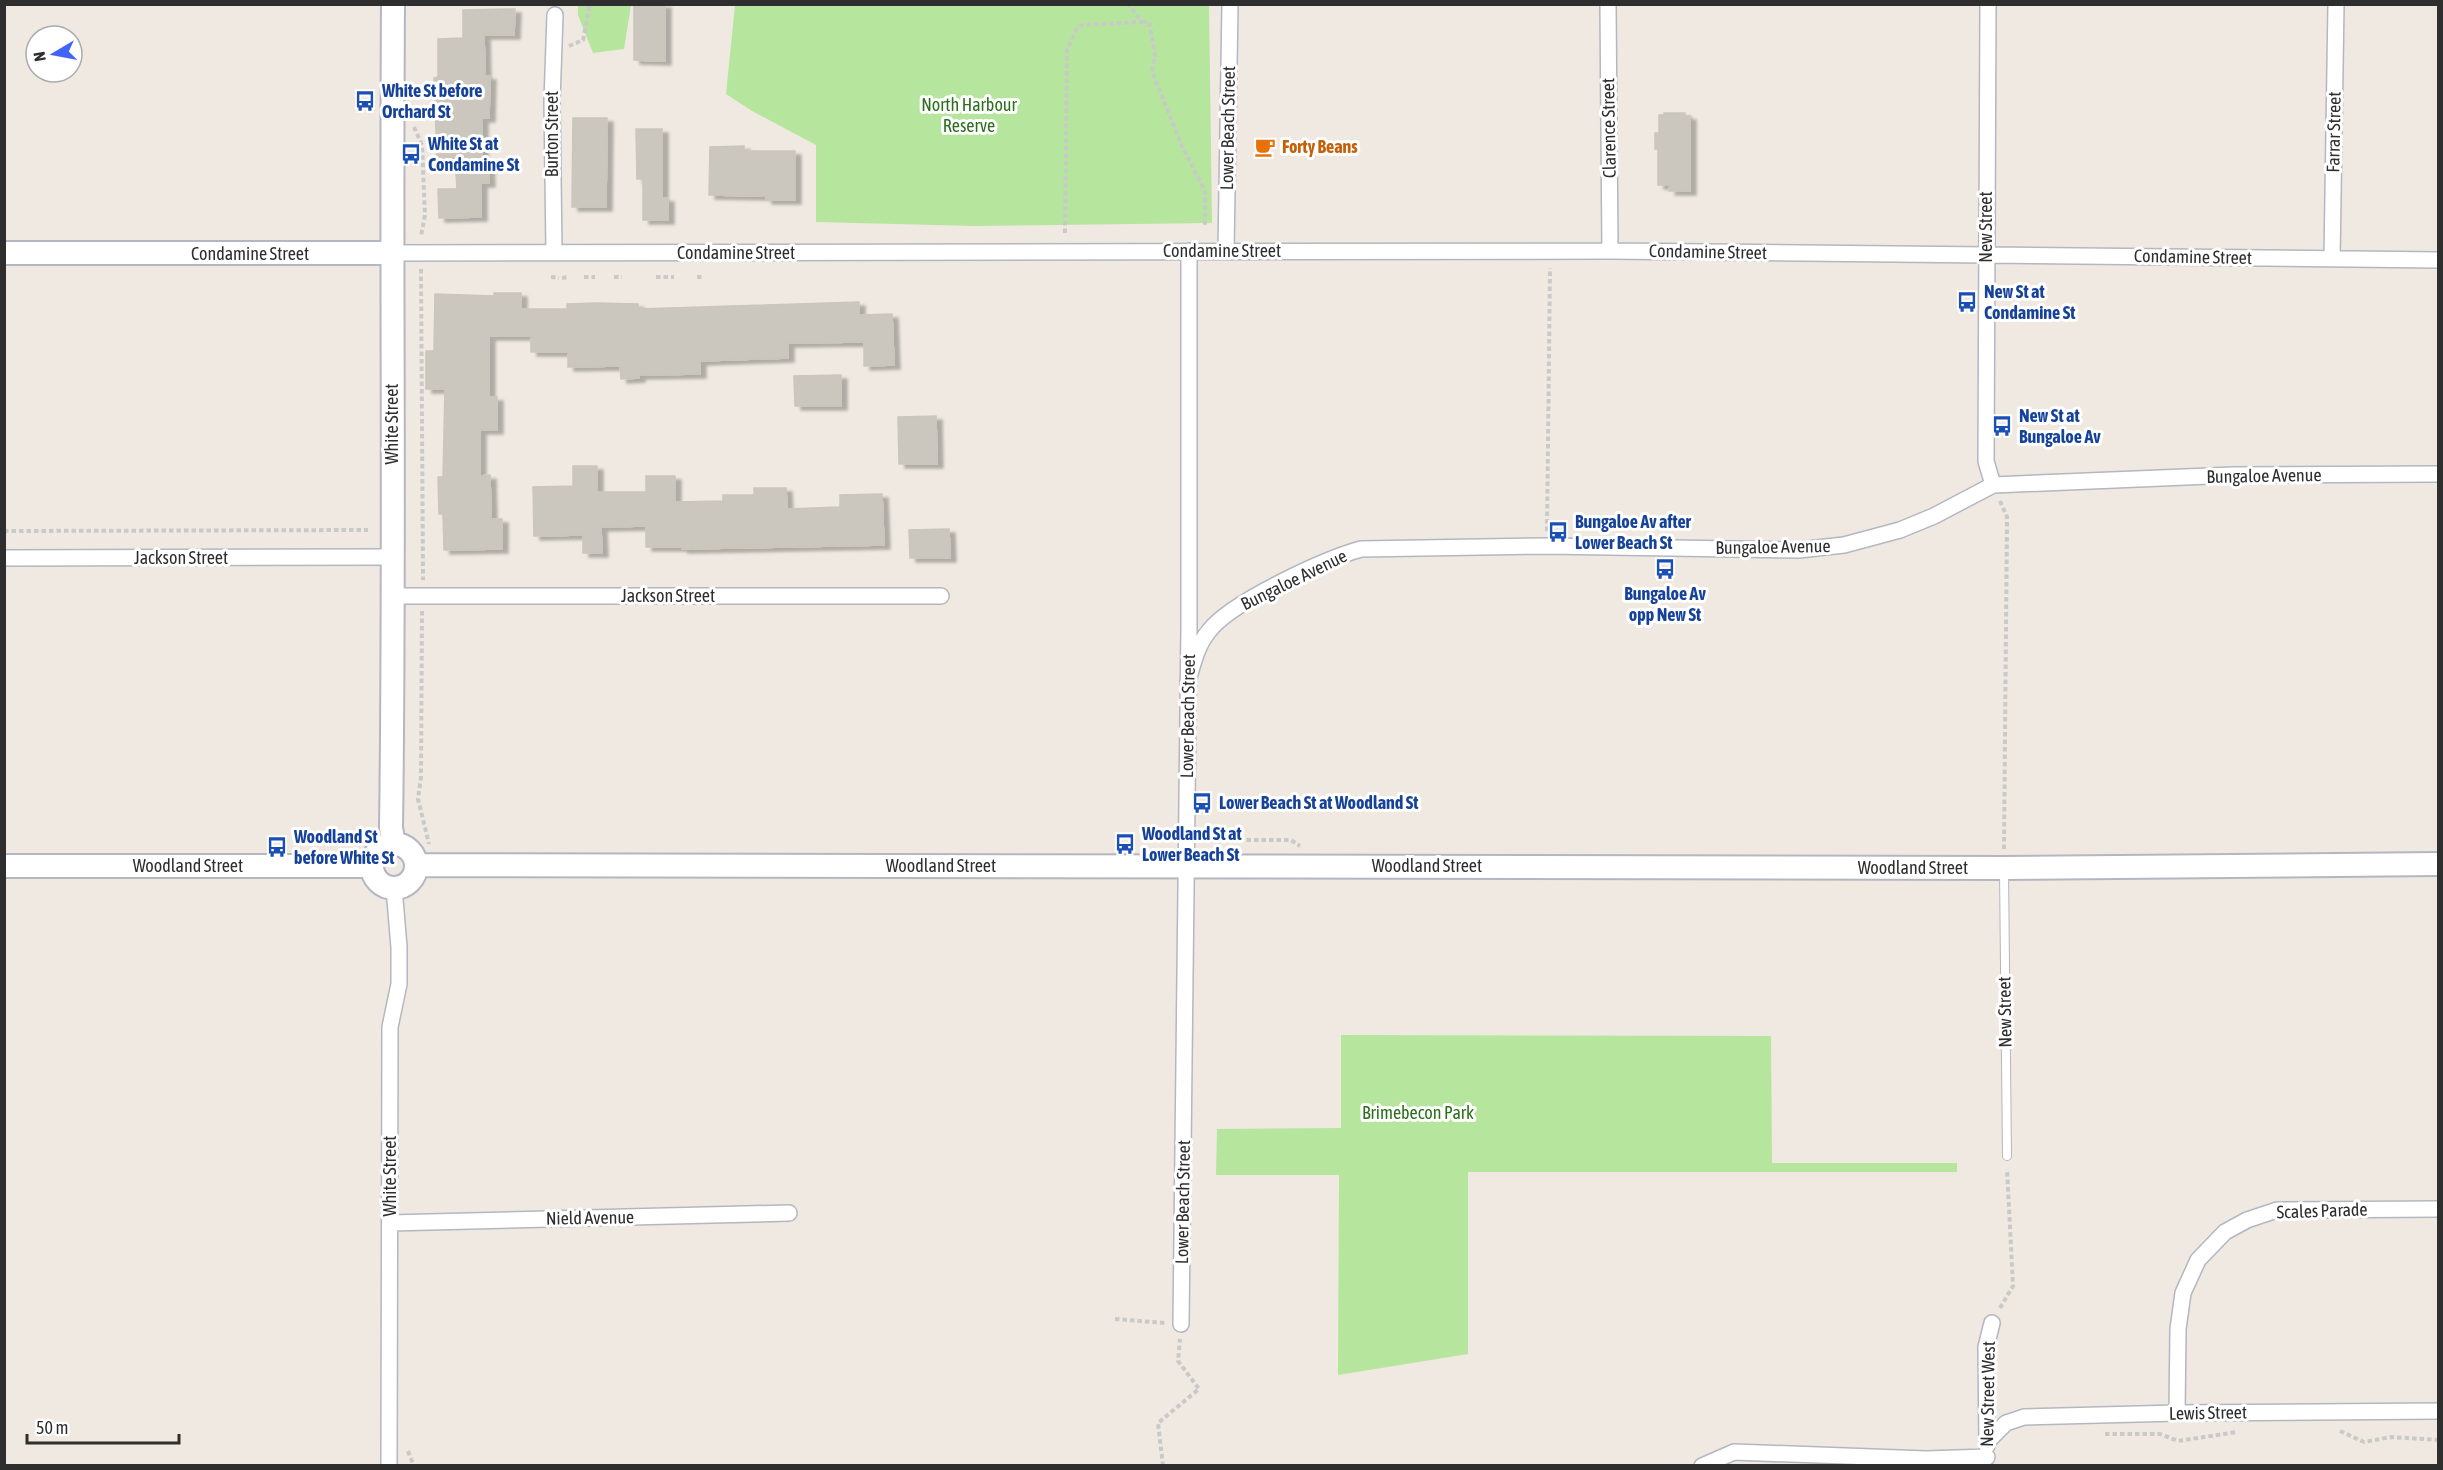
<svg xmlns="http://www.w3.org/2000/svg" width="2443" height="1470" font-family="'Asap Condensed',sans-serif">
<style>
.green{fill:#b6e59e}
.building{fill:#cbc7bf;stroke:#cbc5ba;stroke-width:1.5;filter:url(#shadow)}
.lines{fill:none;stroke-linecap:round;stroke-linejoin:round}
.lane-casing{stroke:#b4b7c1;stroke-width:10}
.street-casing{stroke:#b4b7c1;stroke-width:18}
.secondary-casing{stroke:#b4b7c1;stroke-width:26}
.path{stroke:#c9c9c9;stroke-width:4;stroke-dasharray:4.5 3;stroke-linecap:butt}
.lane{stroke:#fff;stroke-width:8}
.street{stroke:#fff;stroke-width:15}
.secondary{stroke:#fff;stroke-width:22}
.labels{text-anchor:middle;stroke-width:6;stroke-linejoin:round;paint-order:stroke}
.transit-label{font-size:18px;font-weight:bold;fill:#164399;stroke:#fff;text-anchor:start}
.park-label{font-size:18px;fill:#2c6e1b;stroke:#fff}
.street-label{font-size:18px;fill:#2e2e2e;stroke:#fff}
.food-label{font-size:18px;font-weight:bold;fill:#c56008;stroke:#fff;text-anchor:start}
</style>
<defs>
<filter id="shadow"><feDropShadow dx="6" dy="4" stdDeviation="1.5" flood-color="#0004"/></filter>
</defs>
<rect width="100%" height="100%" fill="#efe9e1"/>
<!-- green -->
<path class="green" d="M578 5H631L624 49 593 53 578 15Z
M735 5H1209L1212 223 974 226 816 222V145L752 111 726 94Z
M1341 1035 1771 1036 1772 1163H1957V1172H1468V1354L1338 1375 1339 1175H1216L1217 1129 1341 1128Z"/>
<!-- building -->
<path class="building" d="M634 4H665V61L634 60Z
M515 9 514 35H484L485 76H490L489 118H482V160H488L489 183H481V217L439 218 438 189H457L455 157H437L434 78 438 77V39L463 38V10Z
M1664 113H1685V116H1690V191H1669L1670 185H1658V149H1655V133H1659V115H1664Z
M573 118H607L606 207H572Z
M636 129H662V198H668V220H643V179H637Z
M744 146V151H795V200H766V196L709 195 710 147Z
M494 293H521V309H567V304L596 303 638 304V309L859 302V315L892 314 894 365 864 366V342L788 343V358L700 361V374L639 375V378L621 379 620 366 568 367V352H531V336H489V397H497V430H480V476L490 475 491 519H502V549L444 550 443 514H439L438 477H443L445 389H426V351H434L435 294 494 296Z
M841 375V406H795L794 376Z
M936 416 937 464H899L898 417Z
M573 466H597V492H646V476H675V502L723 501V495H754V488H786L787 509 840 507V495L882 494 884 545 682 549V547H646V526L601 527 602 553H583V535L534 536 533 487 573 486Z
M949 529 950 558H910L909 530Z"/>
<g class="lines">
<!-- lane casing -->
<g class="lane-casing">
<path id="lane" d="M2004 870 2007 1156"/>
</g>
<!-- street casing -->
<g class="street-casing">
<path id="street" d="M1608 4 1610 251
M1988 4 1986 461 1993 485
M1226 251 1230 4
M554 252 552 101 555 15
M391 253 1610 251 2438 260
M2332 259 2336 4
M4 558 393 557
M394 596H941
M1188 681C1193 664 1197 645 1209 631 1231 602 1325 559 1361 549L1547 546 1799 550 1844 545 1900 530 1934 516 1993 485 2233 475 2438 474
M390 1223 789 1213
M1181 1324 1189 626V251
M2177 1413 2178 1329 2183 1293 2198 1260 2225 1232 2247 1220 2277 1210 2438 1209
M1987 1442 2006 1423 2024 1417 2177 1413 2438 1411
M1987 1446 1986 1347 1992 1323
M389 1466 390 1027 399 984V947L394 888
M1702 1466 1734 1452 1926 1459 1987 1457"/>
</g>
<!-- secondary casing -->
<g class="secondary-casing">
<path id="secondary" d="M393 4C391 279 395 554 391 828L394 844
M4 253H391
M372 866a22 22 0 1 1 44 0a22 22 0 1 1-44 0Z
M416 865 2004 868 2438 864
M4 866H372"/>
</g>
<!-- path -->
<path class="path" d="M1142 22H1149L1155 54 1152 72 1183 148 1205 191V226
M569 46 583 40 590 4
M414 127 422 145 425 215 421 236
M1065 233 1067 49 1078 27 1083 25 1142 22 1128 4
M421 269 423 580
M551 277 559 278
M584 277H595
M614 277H622
M656 277H674
M697 277H704
M562 278 568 277
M2000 501 2007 517 2004 849
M4 531 368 530
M1547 531 1550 268
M422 611 421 777 418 799 429 844
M1209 840H1291L1300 846
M2000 1308 2013 1286 2007 1169
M1115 1319 1165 1323
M2340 1431 2364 1442 2391 1437 2438 1440
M2105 1434H2160L2178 1441 2237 1432
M408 1451 414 1466
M1163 1466 1158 1423 1199 1389 1178 1361 1180 1339"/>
<!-- lane -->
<use href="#lane" class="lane"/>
<!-- street -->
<use href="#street" class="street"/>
<!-- secondary -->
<use href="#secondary" class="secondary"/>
</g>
<!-- icons -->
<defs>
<g id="bus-bare" transform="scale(1.62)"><path d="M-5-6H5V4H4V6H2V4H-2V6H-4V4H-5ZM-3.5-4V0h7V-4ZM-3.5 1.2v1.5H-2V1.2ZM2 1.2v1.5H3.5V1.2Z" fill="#1a4fb4" stroke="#fff" stroke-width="2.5" paint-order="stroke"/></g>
<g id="cafe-bare" transform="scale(1.62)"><path d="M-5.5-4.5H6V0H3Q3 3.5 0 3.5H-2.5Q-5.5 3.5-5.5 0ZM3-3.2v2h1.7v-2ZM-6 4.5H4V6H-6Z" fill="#e8710a" stroke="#fff" stroke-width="2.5" paint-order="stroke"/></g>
</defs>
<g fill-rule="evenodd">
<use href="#bus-bare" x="365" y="101"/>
<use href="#cafe-bare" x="1265" y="147"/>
<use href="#bus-bare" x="411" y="154"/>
<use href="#bus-bare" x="1967" y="302"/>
<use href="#bus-bare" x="2002" y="426"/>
<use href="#bus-bare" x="1558" y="532"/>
<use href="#bus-bare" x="1665" y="569"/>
<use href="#bus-bare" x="1202" y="803"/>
<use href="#bus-bare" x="1125" y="844"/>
<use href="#bus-bare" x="277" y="847"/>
</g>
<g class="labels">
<!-- transit labels -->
<g class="transit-label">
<text x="382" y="97">White St before<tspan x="382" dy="21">Orchard St</tspan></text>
<text x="428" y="150">White St at<tspan x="428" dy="21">Condamine St</tspan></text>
<text x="1984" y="298">New St at<tspan x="1984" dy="21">Condamine St</tspan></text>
<text x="2019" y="422">New St at<tspan x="2019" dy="21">Bungaloe Av</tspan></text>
<text x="1575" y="528">Bungaloe Av after<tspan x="1575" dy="21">Lower Beach St</tspan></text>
<text x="1665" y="600" text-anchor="middle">Bungaloe Av<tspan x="1665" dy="21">opp New St</tspan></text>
<text x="1219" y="809">Lower Beach St at Woodland St</text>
<text x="1142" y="840">Woodland St at<tspan x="1142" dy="21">Lower Beach St</tspan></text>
<text x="294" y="843">Woodland St<tspan x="294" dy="21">before White St</tspan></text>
</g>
<!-- park labels -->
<g class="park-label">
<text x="969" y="111">North Harbour<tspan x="969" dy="21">Reserve</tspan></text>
<text x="1418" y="1119">Brimebecon Park</text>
</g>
<!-- street labels -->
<g class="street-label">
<text transform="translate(1228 128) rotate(-89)" y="6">Lower Beach Street</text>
<text transform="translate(1609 128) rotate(-91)" y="6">Clarence Street</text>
<text transform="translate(2334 132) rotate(-89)" y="6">Farrar Street</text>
<text transform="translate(552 134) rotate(-90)" y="6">Burton Street</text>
<text transform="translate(1986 227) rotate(-90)" y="6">New Street</text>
<text x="1222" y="257">Condamine Street</text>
<text transform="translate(1708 252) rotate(1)" y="6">Condamine Street</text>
<text x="736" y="259">Condamine Street</text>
<text x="250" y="260">Condamine Street</text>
<text transform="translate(2193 257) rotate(1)" y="6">Condamine Street</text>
<text transform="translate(392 424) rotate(-90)" y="6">White Street</text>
<text transform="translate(2264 476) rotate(-1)" y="6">Bungaloe Avenue</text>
<text transform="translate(1773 547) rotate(-1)" y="6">Bungaloe Avenue</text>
<text x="181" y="564">Jackson Street</text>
<text transform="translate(1294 580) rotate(-26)" y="6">Bungaloe Avenue</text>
<text x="668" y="602">Jackson Street</text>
<text transform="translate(1188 716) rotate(-89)" y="6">Lower Beach Street</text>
<text x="188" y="872">Woodland Street</text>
<text x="941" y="872">Woodland Street</text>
<text x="1427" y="872">Woodland Street</text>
<text x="1913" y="874">Woodland Street</text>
<text transform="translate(2005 1012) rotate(-91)" y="6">New Street</text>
<text transform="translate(390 1176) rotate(-90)" y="6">White Street</text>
<text transform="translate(1183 1202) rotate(-89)" y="6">Lower Beach Street</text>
<text transform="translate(2322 1211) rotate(-2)" y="6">Scales Parade</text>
<text transform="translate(590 1218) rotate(-1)" y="6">Nield Avenue</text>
<text transform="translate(1988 1394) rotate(-89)" y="6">New Street West</text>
<text transform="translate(2208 1413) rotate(-1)" y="6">Lewis Street</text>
</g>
<!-- food labels -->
<g class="food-label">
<text x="1282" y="153">Forty Beans</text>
</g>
</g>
<!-- border -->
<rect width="2443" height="1470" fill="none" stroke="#2e2e2e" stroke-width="12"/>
<!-- north arrow -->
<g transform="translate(54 54) rotate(260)"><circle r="28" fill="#ffffff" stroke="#ababab" stroke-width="1.5"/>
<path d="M0-4.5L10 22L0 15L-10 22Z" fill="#4264fb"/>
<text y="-9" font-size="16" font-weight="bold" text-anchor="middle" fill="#2e2e2e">N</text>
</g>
<!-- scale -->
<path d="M27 1434v9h152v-9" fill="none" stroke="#2e2e2e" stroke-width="3"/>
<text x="36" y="1434" font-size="18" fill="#2e2e2e" stroke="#ffffff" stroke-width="4.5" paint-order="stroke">50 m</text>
</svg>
